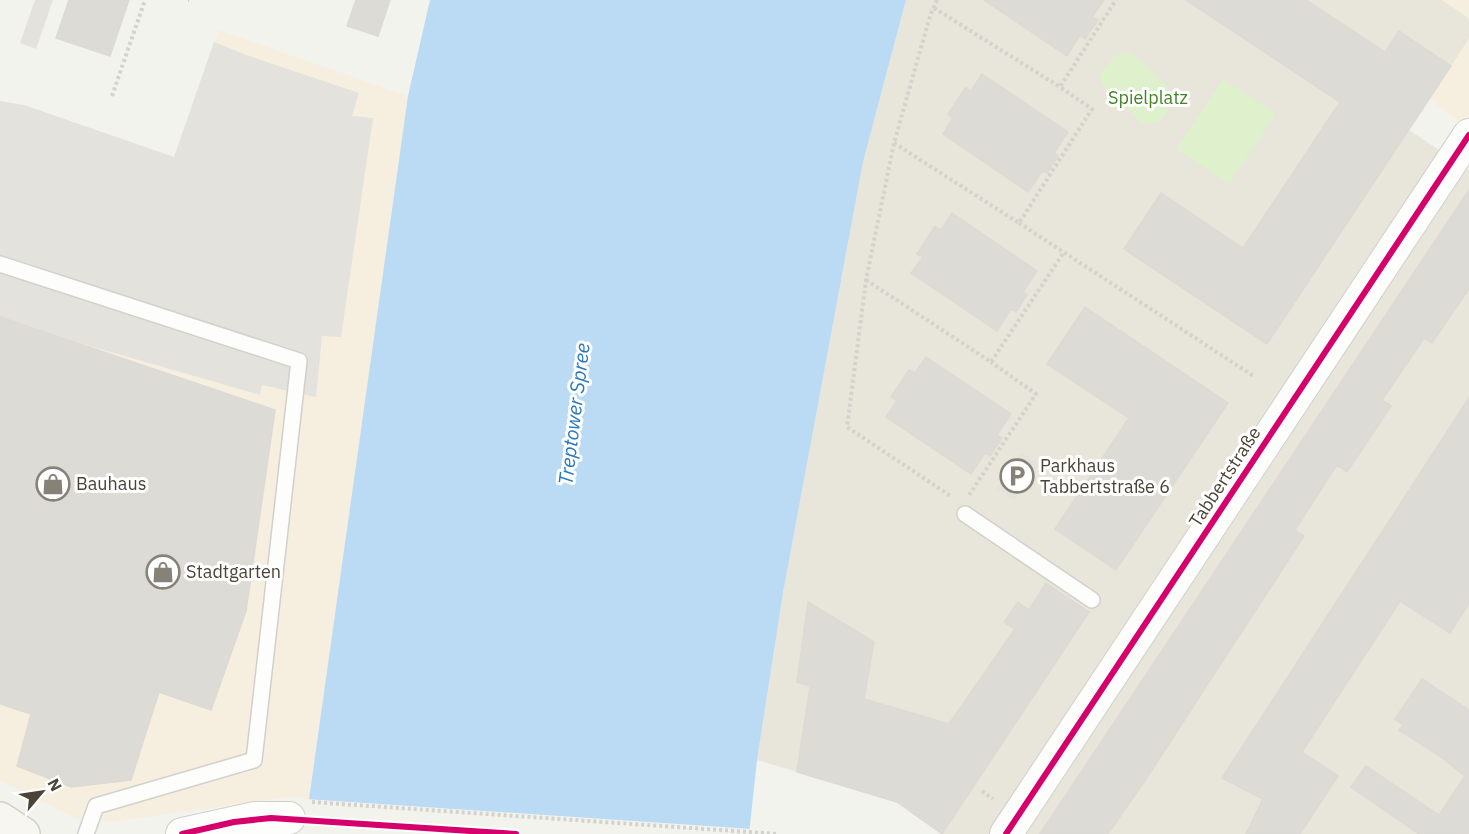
<svg xmlns="http://www.w3.org/2000/svg" width="1469" height="834" font-family="'IBM Plex Sans',sans-serif">
<style>
.residential{fill:#e8e5db}
.commercial{fill:#f6efe0}
.green{fill:#dff0cc}
.parking{fill:#e3e2dc}
.water{fill:#bbdaf4}
.pier{fill:#f3f3ee}
.building{fill:#dddbd6;stroke:#dcdad3;stroke-width:1.5}
.lines{fill:none;stroke-linecap:round;stroke-linejoin:round}
.service-casing{stroke:#d2d0cb;stroke-width:18}
.minor-casing{stroke:#d2d0cb;stroke-width:34}
.secondary-casing{stroke:#d3d0c4;stroke-width:36}
.path{stroke:#d3d2cc;stroke-width:4;stroke-dasharray:3 3;stroke-linecap:butt}
.service{stroke:#fdfdfc;stroke-width:15}
.minor{stroke:#fdfdfc;stroke-width:32}
.secondary{stroke:#f7f6f1;stroke-width:33}
.cycleway-casing{stroke:#fff;stroke-width:10}
.cycleway{stroke:#d6006c;stroke-width:6}
.labels{text-anchor:middle;stroke-width:6;stroke-linejoin:round;paint-order:stroke}
.park-label{font-size:18px;fill:#438424;stroke:#fff}
.poi-label{font-size:18px;fill:#4c4537;stroke:#fff;text-anchor:start}
.street-label{font-size:18px;fill:#4c4537;stroke:#fff}
.water-label{font-size:20px;font-style:italic;fill:#2678c2;stroke:#fff}
</style>
<rect width="100%" height="100%" fill="#f3f3ee"/>
<!-- residential -->
<path class="residential" d="M906 0H1442L1469 18V39L1409 130 1469 170V834H942L897 802 757 760 783 593 863 162Z"/>
<!-- commercial -->
<path class="commercial" d="M1442 0H1469V18Z
M219 30 408 96 309 799 291 797 111 822 76 819 0 781V101L24 105 174 157Z
M1469 39V131L1430 99Z"/>
<!-- green -->
<path class="green" d="M1126 52C1137 57 1159 75 1166 86 1174 96 1168 119 1156 123 1151 124 1146 124 1141 123L1123 102 1104 87 1100 80 1101 72 1117 54Z
M1223 79 1276 114 1229 184 1176 149Z"/>
<!-- parking -->
<path class="parking" d="M35 0H53L36 49 20 43Z
M214 42 249 56 359 93 352 116 373 118 341 337 322 336 316 397 262 385 260 395 55 336 0 317V101L24 105 174 157Z
M1021 452 1038 464 1014 500 996 488Z"/>
<!-- water -->
<path class="water" d="M430 0H906L863 162 783 593 757 760 749 834H306L309 799 408 96Z"/>
<!-- pier -->
<path class="pier" d="M306 799 752 829V834H303Z"/>
<!-- building -->
<path class="building" d="M69 0H129L110 56 56 38Z
M356 0H390L378 36 347 26Z
M984 0H1104L1092 17 1098 20 1085 39 1080 35 1067 56Z
M1186 0H1306L1385 52 1399 31 1451 66 1267 344 1124 249 1161 193 1243 248 1340 102Z
M982 74 1068 132 1054 153 1058 156 1047 173 1042 171 1028 192 943 134 953 118 948 114 966 87 971 91Z
M1469 190V289L1432 343 1424 338 1382 400 1391 406 1347 472 1337 465 1295 530 1304 536 1150 773 1108 834H1040Z
M952 213 1037 271 1023 292 1027 295 1016 312 1011 309 997 331 911 273 923 257 917 254 935 226 941 230Z
M1085 307 1228 403 1116 570 1055 529 1129 418 1047 364Z
M0 317 275 410 246 611 211 710 159 692 131 780 71 787 17 766 31 714 0 704Z
M926 357 1011 414 997 435 1002 438 990 456 985 453 971 474 886 417 897 401 891 397 909 370 915 373Z
M1469 398V603L1450 633 1400 601 1302 752 1338 776 1300 834H1246L1263 799 1222 778Z
M1046 583 1089 612 942 834 897 802 797 772 810 686 797 682 808 602 874 642 864 699 949 724 1015 629 1004 622 1018 602 1029 610Z
M1422 679 1469 710V834H1419L1351 787 1366 766 1439 815 1465 776 1441 757 1399 730 1403 725 1395 719Z"/>
<g class="lines">
<!-- service casing -->
<g class="service-casing">
<path id="service" d="M0 264 299 361 254 760 96 806 86 834
M965 514 1092 600"/>
</g>
<!-- minor casing -->
<g class="minor-casing">
<path id="minor" d="M182 834 254 818H289
M1006 834 1469 135"/>
</g>
<!-- secondary casing -->
<g class="secondary-casing">
<path id="secondary" d="M0 819 23 834"/>
</g>
<!-- path -->
<path class="path" d="M188 0H189
M937 0 930 16 894 143 866 280 847 427 952 497
M934 8 1060 87 1116 0
M112 96 145 0
M894 143 1019 223 1092 109 1060 87
M1019 223 1255 377
M866 280 991 362 1064 252
M969 495 1036 394 991 362
M982 791 993 799
M312 802 778 834"/>
<!-- service -->
<use href="#service" class="service"/>
<!-- minor -->
<use href="#minor" class="minor"/>
<!-- secondary -->
<use href="#secondary" class="secondary"/>
<!-- cycleway casing -->
<g class="cycleway-casing">
<path id="cycleway" d="M182 834 234 822 271 818 516 834
M1006 834 1469 135"/>
</g>
<!-- cycleway -->
<use href="#cycleway" class="cycleway"/>
</g>
<!-- icons -->
<defs>
<g id="parking-ring" transform="scale(1.725)"><circle r="9.5" fill="#fff" stroke="#868277" stroke-width="1.5"/><path d="M-3.5-5.5H1a3.5 3.5 0 0 1 0 7H-1V5.5H-3.5ZM-1-3.4V-.6H.8a1.4 1.4 0 0 0 0-2.8Z" fill="#868277"/></g>
<g id="shop-ring" transform="scale(1.725)"><circle r="9.5" fill="#fff" stroke="#868277" stroke-width="1.5"/><path d="M-5-2.5h2.3a2.7 3.5 0 0 1 5.4 0H5L5.5 6h-11ZM-1.5-2.5h3a1.5 2.3 0 0 0-3 0Z" fill="#868277"/></g>
</defs>
<g fill-rule="evenodd">
<use href="#parking-ring" x="1017" y="476"/>
<use href="#shop-ring" x="53" y="484"/>
<use href="#shop-ring" x="163" y="572"/>
</g>
<g class="labels">
<!-- park labels -->
<g class="park-label">
<text x="1148" y="104">Spielplatz</text>
</g>
<!-- poi labels -->
<g class="poi-label">
<text x="1040" y="472">Parkhaus<tspan x="1040" dy="21">Tabbertstraße 6</tspan></text>
<text x="76" y="490">Bauhaus</text>
<text x="186" y="578">Stadtgarten</text>
</g>
<!-- street labels -->
<g class="street-label">
<text transform="translate(1225 477) rotate(-57)" y="6">Tabbertstraße</text>
</g>
<!-- water labels -->
<g class="water-label">
<text transform="translate(574 414) rotate(-83)" y="7">Treptower Spree</text>
</g>
</g>
<!-- north arrow -->
<g transform="translate(42 792) rotate(61)" stroke="#ffffff" stroke-width="4.5" paint-order="stroke">
<path d="M0-4.5L10 22L0 15L-10 22Z" fill="#4c4537"/>
<text y="-9" font-size="16" font-weight="bold" text-anchor="middle" fill="#4c4537">N</text>
</g>
</svg>
